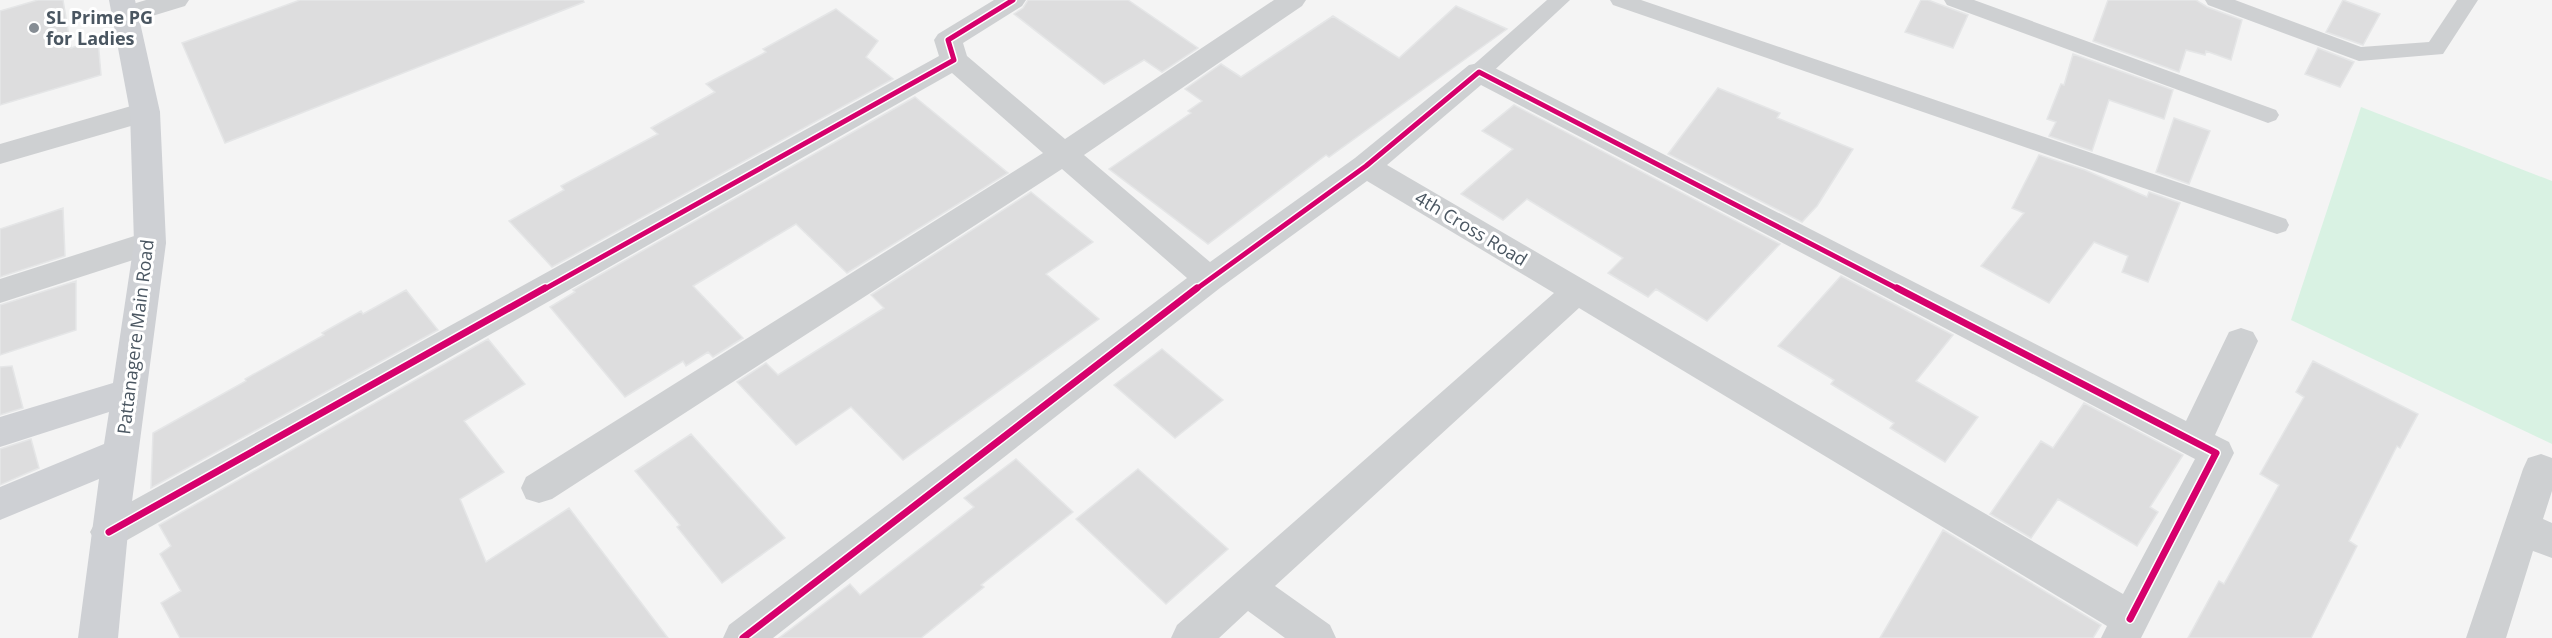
<svg xmlns="http://www.w3.org/2000/svg" width="2552" height="638" font-family="'Open Sans',sans-serif">
<style>
.green{fill:#d9f2e3}
.building{fill:#ddddde;stroke:#e5e6e7;stroke-width:1.5}
.lines{fill:none;stroke-linecap:round;stroke-linejoin:round}
.lane{fill:#ced0d2;fill-rule:evenodd}
.street{fill:#ced0d2;fill-rule:evenodd}
.secondary{fill:#ced0d4;fill-rule:evenodd}
.cycleway-far1-casing{stroke:#fff;stroke-width:8}
.cycleway-casing{stroke:#fff;stroke-width:10}
.cycleway-far1{stroke:#d6006c;stroke-width:5}
.cycleway{stroke:#d6006c;stroke-width:7}
.poi-dot{fill:#868d94;stroke:#fff;stroke-width:2}
.labels{text-anchor:middle;stroke-width:6;stroke-linejoin:round;paint-order:stroke}
.poi-label{font-size:18px;font-weight:bold;fill:#4a5661;stroke:#fff;text-anchor:start}
.street-label{font-size:18px;fill:#4a5661;stroke:#fff}
</style>
<rect width="100%" height="100%" fill="#f4f4f4"/>
<!-- green -->
<path class="green" d="M2361 107 2552 181V444L2291 320Z"/>
<!-- building -->
<path class="building" d="M38 0H63L71 48 98 40 101 75 0 105V11Z
M300 0H583L584 2 225 143 182 43Z
M1028 0H1128L1198 48 1162 72 1144 60 1104 84 1014 14 1023 8Z
M1921 0H1928L1968 15 1953 48 1905 32Z
M2108 0H2196L2207 7 2242 20 2231 60 2206 51 2205 55 2186 50 2179 72 2093 41Z
M2343 0 2380 14 2363 45 2326 32Z
M1456 6 1507 29 1329 157 1326 155 1208 244 1109 169 1191 113 1188 111 1202 101 1185 89 1221 64 1241 77 1333 16 1399 58Z
M836 9 878 41 866 57 893 79 552 267 509 221 564 190 561 186 658 134 651 128 715 92 706 84 766 52 763 49Z
M2318 48 2354 62 2340 87 2305 74Z
M2073 54 2173 90 2164 119 2109 100 2092 151 2049 136 2056 122 2047 119 2061 84 2064 85Z
M1718 88 1780 113 1777 118 1853 149 1817 206 1802 222 1668 154Z
M915 97 1008 173 847 273 796 224 693 286 743 338 713 357 708 352 686 366 683 361 625 397 550 307 575 292 573 290Z
M1514 105 1780 244 1707 321 1656 289 1648 297 1608 273 1623 258 1527 199 1503 220 1461 194 1513 149 1482 131Z
M2174 118 2210 131 2189 184 2156 172Z
M2039 155 2085 170 2147 197 2149 192 2180 203 2148 282 2122 272 2128 256 2094 242 2049 303 1981 266 2024 213 2012 208Z
M1031 192 1093 242 1046 274 1099 319 903 460 851 407 796 445 737 382 766 363 778 375 884 308 871 295Z
M63 208 65 256 0 277V229Z
M1841 276 1953 335 1916 381 1978 417 1945 462 1890 428 1894 423 1831 384 1834 380 1778 346Z
M76 281V330L0 355V305Z
M406 290 438 330 151 488 153 433 246 381 245 379 324 335 322 333 361 311 363 314Z
M488 339 525 384 464 421 504 472 460 499 486 562 569 508 668 638H180L161 603 181 591 160 554 171 546 159 525Z
M1162 349 1223 400 1175 438 1114 385Z
M2313 361 2418 414 2400 448 2397 446 2349 541 2357 546 2311 638H2188L2219 581 2224 584 2279 485 2260 474 2304 397 2296 392Z
M12 366 23 408 0 415V367Z
M2084 403 2183 455 2150 507 2158 512 2137 546 2058 499 2031 538 1990 514 2041 441 2053 448Z
M691 434 785 538 722 583 677 527 680 525 635 471Z
M31 439 39 468 0 485V449Z
M1016 459 1073 512 981 585 984 587 921 638H779L850 584 860 595 974 507 964 498Z
M1138 469 1228 549 1166 604 1076 519Z
M1943 530 2101 625 2093 638H1880Z"/>
<g class="lines">
<!-- lane -->
<path class="lane" d="M1547 0H1570L1487 77 1479 79 1471 77 1468 72 1471 67Z
M1610 0H1641L2286 219 2289 225 2286 231 2277 234 2268 231 1613 5Z
M1944 0H1974L2276 110 2279 115 2276 120 2268 123 2260 120 1947 5Z
M2205 0H2235L2361 47 2429 42 2457 0H2478L2443 54 2359 61 2208 5Z"/>
<!-- street -->
<path class="street" d="M146 0H189L185 6 126 24 116 21 112 15 116 9Z
M994 0H1026L1022 6 963 43 967 56 1065 139 1274 0H1306L1302 6 1084 155 1210 262 1355 158 1469 65 1479 63 1489 65 2186 421 2229 332 2241 328 2253 332 2258 341 2215 435 2229 442 2234 453 2141 638H2101L2107 626 1579 308 1275 586 1330 625 1336 638H1285L1248 611 1219 638H1171L1177 625 1554 293 1367 181 1220 288 773 638H723L729 625 1187 278 1062 169 552 499 539 503 526 499 521 488 526 477 1043 153 952 73 122 543 109 548 96 543 90 532 96 521 939 56 934 40 938 34ZM1481 85 2195 459 2123 594 1387 165Z
M145 102 155 105 160 112 155 119 0 164V144Z
M150 231 161 235 166 243 161 251 0 303V279Z
M2541 454 2552 458V491L2543 519 2552 523V558L2533 551 2506 638H2466L2523 469 2528 458Z"/>
<!-- secondary -->
<path class="secondary" d="M109 0H135L160 112 166 243 128 532 118 638H78L99 479 0 520V487L104 444 109 412 0 447V417L113 383 134 243 130 112Z"/>
<!-- cycleway-far1 casing -->
<g class="cycleway-far1-casing">
<path id="cycleway-far1" d="M543 290 954 60 948 40 1013 0
M1195 290 1366 166 1479 72 1900 290"/>
</g>
<!-- cycleway casing -->
<g class="cycleway-casing">
<path id="cycleway" d="M1897 288 2216 453 2130 619
M109 532 545 288
M743 638 1197 288"/>
</g>
<!-- cycleway-far1 -->
<use href="#cycleway-far1" class="cycleway-far1"/>
<!-- cycleway -->
<use href="#cycleway" class="cycleway"/>
</g>
<!-- markers -->
<circle class="poi-dot" cx="34" cy="28" r="6"/>
<g class="labels">
<!-- poi labels -->
<g class="poi-label">
<text x="46" y="24">SL Prime PG<tspan x="46" dy="21">for Ladies</tspan></text>
</g>
<!-- street labels -->
<g class="street-label">
<text transform="translate(1471 229) rotate(31)" y="6">4th Cross Road</text>
<text transform="translate(136 337) rotate(-83)" y="6">Pattanagere Main Road</text>
</g>
</g>
</svg>
